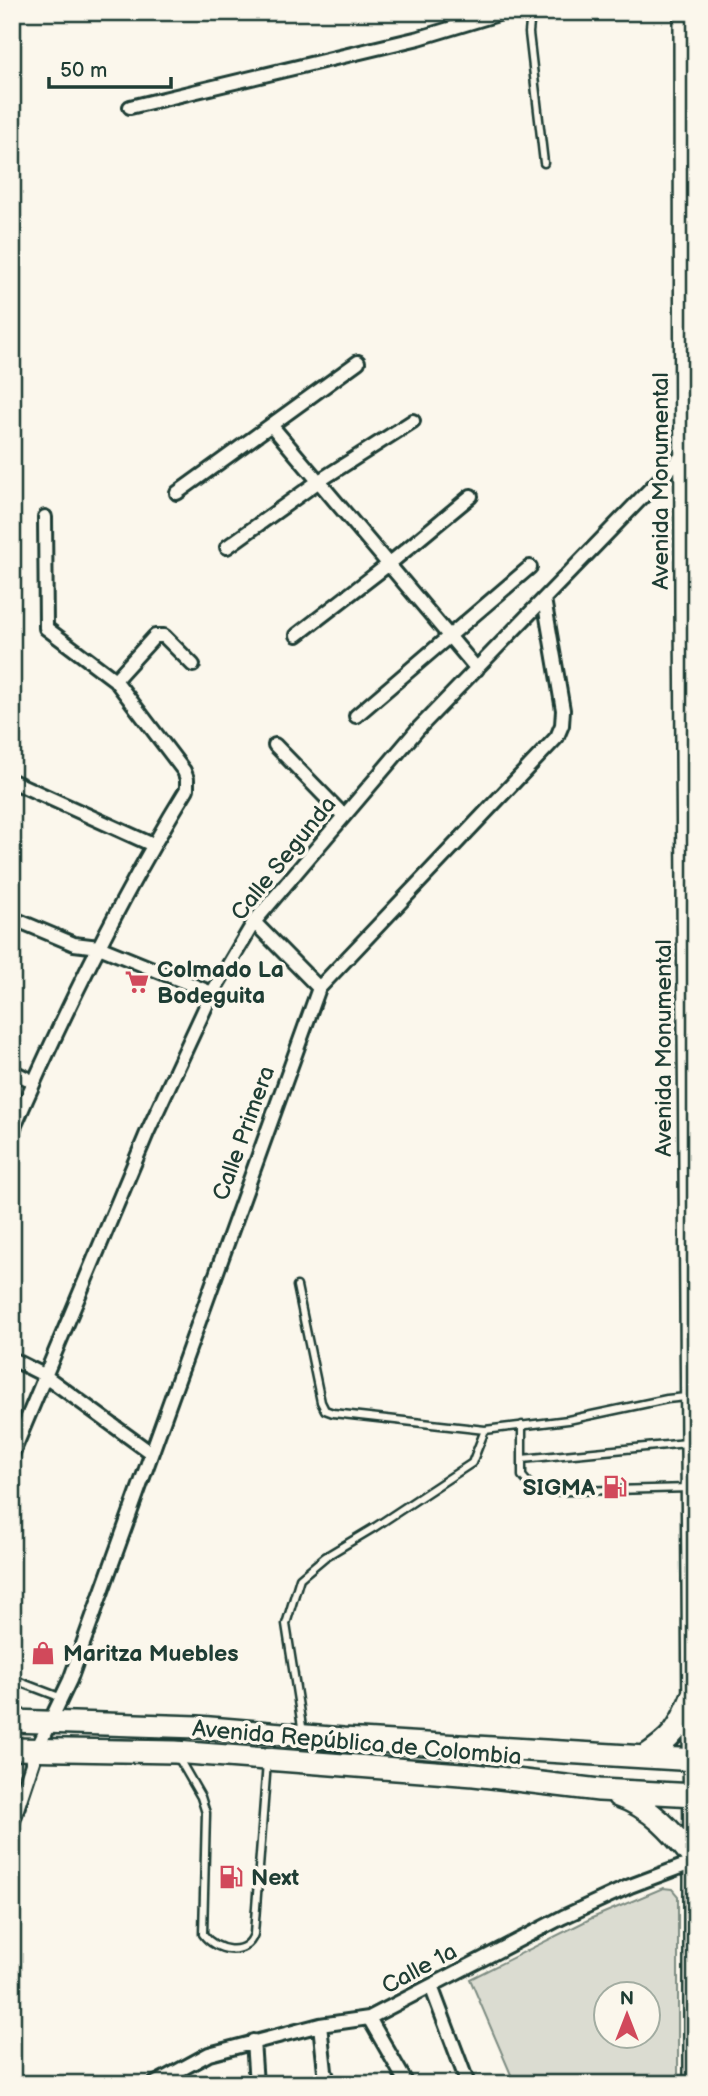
<svg xmlns="http://www.w3.org/2000/svg" width="708" height="2096" font-family="'Balsamiq Sans',sans-serif">
<style>
.green{fill:#dbdcd1;stroke:#7d8c82;stroke-width:2;fill-rule:evenodd}
.lines{fill:none;stroke-linecap:round;stroke-linejoin:round}
.service-casing{stroke:#1f3d34;stroke-width:11}
.minor-casing{stroke:#1f3d34;stroke-width:18}
.secondary-casing{stroke:#1f3d34;stroke-width:24}
.primary-casing{stroke:#1f3d34;stroke-width:26}
.service{stroke:#fbf7ec;stroke-width:6}
.minor{stroke:#fbf7ec;stroke-width:12}
.secondary{stroke:#fbf7ec;stroke-width:19}
.primary{stroke:#fbf7ec;stroke-width:21}
.labels{text-anchor:middle;stroke-width:7;stroke-linejoin:round;paint-order:stroke}
.street-label{font-size:23px;fill:#1f3d34;stroke:#fbf7ec}
.poi-label{font-size:23px;font-weight:bold;fill:#1f3d34;stroke:#fbf7ec;text-anchor:start}
</style>
<rect width="100%" height="100%" fill="#fbf7ec"/>
<filter id="ink" filterUnits="userSpaceOnUse"><feTurbulence type="fractalNoise" baseFrequency=".0143" numOctaves="2"/><feDisplacementMap in="SourceGraphic" scale="14" xChannelSelector="R" yChannelSelector="G"/><feConvolveMatrix kernelMatrix="1 2 1 2 8 2 1 2 1" color-interpolation-filters="sRGB"/></filter>
<g filter="url(#ink)">
<!-- green -->
<path class="green" d="M663 1888 672 1889 678 1896V2082L515 2084 470 1979 592 1918ZM606 1994H648V2036H606Z"/>
<g class="lines">
<!-- service casing -->
<g class="service-casing">
<path id="service" d="M531 12 529 33 544 163
M297 1286 321 1402 325 1410 333 1413 485 1430
M522 1425V1476L536 1492 690 1488
M522 1459 687 1443
M12 1679 62 1698
M303 1733 286 1624 300 1578 325 1557 375 1527 472 1463 485 1430 568 1420 667 1399 686 1397
M178 1757 201 1797 206 1813 203 1934C215 1951 246 1958 254 1934L267 1762"/>
</g>
<!-- minor casing -->
<g class="minor-casing">
<path id="minor" d="M130 107 419 38 505 12
M271 425 477 669
M177 493 358 362
M227 547 319 481 413 421
M297 635 389 564 471 496
M115 680 155 636H164L193 665
M356 716 530 567
M275 745 344 816
M12 781 153 845
M12 918 74 944 99 947 212 993
M254 922 319 988
M12 1071 34 1082
M12 1132C63 1014 120 898 187 789V779L184 771 115 680 46 628 45 517
M12 1359 44 1375 151 1453
M12 1455 147 1133 212 993 254 922 418 729 685 453
M12 1824 37 1749 70 1680 319 988 557 737 562 725 563 710 544 599
M431 1986 468 2084
M369 2018 407 2084
M320 2025 325 2071 329 2084
M253 2041 256 2084
M154 2084 209 2054 320 2025 369 2018 563 1917 630 1886 694 1862"/>
</g>
<!-- secondary casing -->
<g class="secondary-casing">
<path id="secondary" d="M684 12 685 610 694 1862V2084"/>
</g>
<!-- primary casing -->
<g class="primary-casing">
<path id="primary" d="M12 1721 198 1727 343 1739 696 1760
M12 1749 175 1752 474 1775 599 1790 696 1795
M644 1757C673 1738 679 1729 692 1697
M618 1796C651 1807 673 1832 694 1859L696 1857"/>
</g>
<!-- service -->
<use href="#service" class="service"/>
<!-- minor -->
<use href="#minor" class="minor"/>
<!-- secondary -->
<use href="#secondary" class="secondary"/>
<!-- primary -->
<use href="#primary" class="primary"/>
</g>
</g>
<!-- icons -->
<defs>
<g id="supermarket-bare" transform="scale(1.89)"><path d="M-6-5.5h2.5l.6 2H6L4.5 2H-2.5L-4.4-4H-6ZM-1.5 3.2a1.3 1.3 0 1 0 .1 0ZM3 3.2a1.3 1.3 0 1 0 .1 0Z" fill="#d1495b" stroke="#fbf7ec" stroke-width="2.5" paint-order="stroke"/></g>
<g id="fuel-bare" transform="scale(1.89)"><path d="M-5.5-6h7V0h2V4h1.3V-2.5L3-4.5l.8-.8L6-3V5H2.5V1h-1V6h-7ZM-4.2-4.7v3.2H.2V-4.7Z" fill="#d1495b" stroke="#fbf7ec" stroke-width="2.5" paint-order="stroke"/></g>
<g id="shop-bare" transform="scale(1.89)"><path d="M-5-2.5h2.3a2.7 3.5 0 0 1 5.4 0H5L5.5 6h-11ZM-1.5-2.5h3a1.5 2.3 0 0 0-3 0Z" fill="#d1495b" stroke="#fbf7ec" stroke-width="2.5" paint-order="stroke"/></g>
</defs>
<g fill-rule="evenodd">
<use href="#supermarket-bare" x="137" y="982"/>
<use href="#fuel-bare" x="615" y="1487"/>
<use href="#shop-bare" x="43" y="1653"/>
<use href="#fuel-bare" x="231" y="1877"/>
</g>
<g class="labels">
<!-- street labels -->
<g class="street-label">
<text transform="translate(660 481) rotate(-90)" y="8">Avenida Monumental</text>
<text transform="translate(283 858) rotate(-51)" y="8">Calle Segunda</text>
<text transform="translate(663 1048) rotate(-90)" y="8">Avenida Monumental</text>
<text transform="translate(243 1133) rotate(-70)" y="8">Calle Primera</text>
<text transform="translate(357 1742) rotate(5)" y="8">Avenida República de Colombia</text>
<text transform="translate(419 1968) rotate(-28)" y="8">Calle 1a</text>
</g>
<!-- poi labels -->
<g class="poi-label">
<text x="157" y="977">Colmado La<tspan x="157" dy="26">Bodeguita</tspan></text>
<text x="595" y="1495" text-anchor="end">SIGMA</text>
<text x="63" y="1661">Maritza Muebles</text>
<text x="251" y="1885">Next</text>
</g>
</g>
<!-- margin -->
<rect width="708" height="2096" fill="none" stroke="#fbf7ec" stroke-width="42"/>
<rect x="21" y="21" width="666" height="2054" fill="none" stroke="#1f3d34" stroke-width="2.5" filter="url(#ink)"/>
<!-- north arrow -->
<g transform="translate(627 2015)"><circle r="33" fill="#fbf7ec" stroke="#a3ada2" stroke-width="2"/>
<path d="M0-5L12 26L0 18L-12 26Z" fill="#d1495b"/>
<text y="-10" font-size="19" font-weight="bold" text-anchor="middle" fill="#1f3d34">N</text>
</g>
<!-- scale -->
<path d="M49 77v10h122v-10" fill="none" stroke="#1f3d34" stroke-width="3.5"/>
<text x="60" y="77" font-size="21" fill="#1f3d34" stroke="#fbf7ec" stroke-width="5" paint-order="stroke">50 m</text>
</svg>
